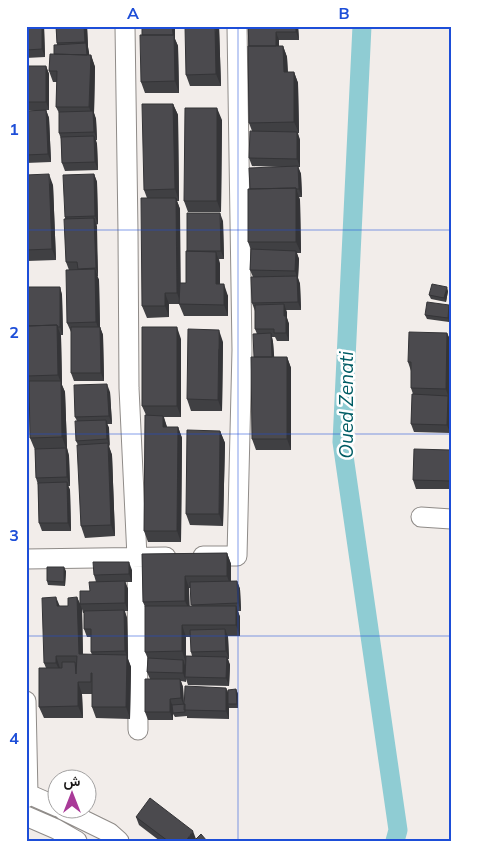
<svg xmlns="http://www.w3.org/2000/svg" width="477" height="867" font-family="Mulish,Vazirmatn,sans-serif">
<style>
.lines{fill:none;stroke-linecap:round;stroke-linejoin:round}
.canal{stroke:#8fccd3;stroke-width:19}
.minor-casing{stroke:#8f8b88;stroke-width:21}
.minor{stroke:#fff;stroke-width:19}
.wall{fill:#404043;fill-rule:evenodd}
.shaded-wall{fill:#343437}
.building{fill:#4b4a4e;stroke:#343437}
.grid{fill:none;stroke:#1d4ed8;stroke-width:1;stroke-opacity:0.55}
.labels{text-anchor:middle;stroke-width:5;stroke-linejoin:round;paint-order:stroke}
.water-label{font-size:19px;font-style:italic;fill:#005c64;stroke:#fff}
.neatline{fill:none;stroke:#1d4ed8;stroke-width:2}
.grid-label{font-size:16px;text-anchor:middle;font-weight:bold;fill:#1d4ed8}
</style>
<rect width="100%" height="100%" fill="#f2edea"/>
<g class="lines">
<!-- canal -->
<path class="canal" d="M362 26 342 442 398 830 395 841"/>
<!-- minor casing -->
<g class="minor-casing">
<path id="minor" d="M125 26 128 232 129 388 137 557 138 730
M421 517 451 519
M203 556H237L242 350 237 26
M26 559 166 557
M26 701 28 794 26 798
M26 793 58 807
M63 810 110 833 119 841
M26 816 56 829 77 841"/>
</g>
<!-- minor -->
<use href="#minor" class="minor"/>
</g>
<!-- wall -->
<path class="wall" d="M26 26H44L45 57 26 58Z
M56 26H87L88 47 89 55H91L95 67 94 113 96 119 97 140H96L97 144 98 170 65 171 62 163 61 139 59 133V113L56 107 57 82H53L49 71 57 45Z
M219 26 221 86H190L186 75Z
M248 26H298L299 40H279V46H283L287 57 288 72H294L298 83 299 133H298L300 140V167H298L301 174 302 197H299L300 200 301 253H297L299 259 298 278 300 284 301 310H286L287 318 289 324V341H277L275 337H272L273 342 274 357H287L291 368V450H256L252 439 254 357 257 334 255 329V311L252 303 253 277 250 270 251 250 248 242 250 189 282 167 252 166 249 158 252 131 249 123Z
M175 39 178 46 179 93H145L141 82Z
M26 66H46L49 74V110H46L49 118 51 162 26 163V111L37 110H26Z
M173 104 178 115 179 201H177L180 209V283H186L187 251 223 221 224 259H219L220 264V284L228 296V316H184L179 304H169V317L147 318 142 306 147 198 144 190Z
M222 120 221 212H188L184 201Z
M94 174 97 182 98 224 96 225 98 276H97L99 280 100 327 103 335 104 381H74L71 373V332L67 323 69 270 66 262 65 219V217Z
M26 175 53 185 56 260 27 261 26 259Z
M60 287 62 295 63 335H61L62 385 65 392 67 448 69 456 70 486H68L70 490 71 531H42L39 523 38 485 36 478 35 450 30 438 29 381 27 376 28 326Z
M448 291 446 302 431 299 429 295Z
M449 305 451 310 449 322 427 319 425 315Z
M447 333 451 342 450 433 414 432 411 424 413 394 411 388V371L408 362Z
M181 339V417H164L167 427H178L182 438 181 542H148L144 531 146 415 142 406Z
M223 342 222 411H191L187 399Z
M110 392 112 424H107L109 428V447L112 455 115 536 85 538 81 526 78 445 76 441 77 421 75 417Z
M220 431 225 443 223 526 190 525 186 514Z
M451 450V489H416L413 480Z
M227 553 231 564V581H237L240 589 241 611H238L240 617V636H228L229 659H228L230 665 229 686 188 685 186 679V682L181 681 183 687 184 704 226 688 228 692 236 689 238 694V708H229V707V719L187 718V716L175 717 173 714V720H148L145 712 150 679 147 672 148 659 145 652V607L143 602 142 554ZM189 588H191L192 606H189ZM186 637H191V652L192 656H186Z
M132 570V582H125L128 589V611H125L127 618 128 659 131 667 130 719 96 718 92 707V694H82L83 718H44L39 707 46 668 44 663 59 606H68L77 597 80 604 96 582 94 575ZM82 609 83 613H84V629L87 637H91V652L92 655 83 654Z
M66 571 65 586 48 585 47 581Z
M136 817 196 839 207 841H160L139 825Z"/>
<!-- shaded-wall -->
<path class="shaded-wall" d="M42 26H44L45 57 42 49Z
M84 26H87L88 47 89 52 90 64 87 56 86 46 85 42Z
M172 26H175V39L178 46 179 93 175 81Z
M215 26H219L221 86 216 74Z
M296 26H298L299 40 296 32Z
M276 32 279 40V55L276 46Z
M283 46 287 57 288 84 284 72Z
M91 55 95 67 94 113 96 119 97 140 94 132 93 118 89 107Z
M46 66 49 74V110L46 102Z
M294 72 298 83 299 133 294 122Z
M173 104 178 115 179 201 175 189Z
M217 108 222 120 221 212 217 201Z
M46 110 49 118 51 162 48 154Z
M297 132 300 140V167L297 159Z
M94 136 97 144 98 170 95 162Z
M298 166 301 174 302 197 299 189Z
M49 174 53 185 56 260 52 249Z
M94 174 97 182 98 224 95 216Z
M296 188 300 200 301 253 296 242Z
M176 198 180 209 181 304 177 293Z
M220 213 223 221 224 259 221 251Z
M94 218 97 226 98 276 96 268Z
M296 251 299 259 298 278 300 284 301 310 298 302 297 277 295 271Z
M216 252 220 264V295L216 284Z
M95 269 99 280 100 333 96 322Z
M224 284 228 296V316L224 305Z
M60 287 62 295 63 335 60 327Z
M447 287 448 291 446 302 444 298Z
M165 293 169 304V317L165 306Z
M284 304 287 312V318L289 324V341L286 333 284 316Z
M449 305 451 310 449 322 448 318Z
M57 325 61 336 62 385 65 392 67 448 69 456 70 486 67 477 66 448 62 437 61 383 58 375Z
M100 327 103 335 104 381 101 373Z
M177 327 181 339V417L177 406Z
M219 330 223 342 222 411 218 400Z
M271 333 273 342 275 367 272 359Z
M447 333 451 342 450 433 447 425 448 396 446 389Z
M287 357 291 368V450L287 439Z
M107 384 110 392 112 424 109 416Z
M163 416 167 427H163Z
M106 420 109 428 110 447 107 439Z
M178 427 182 438 181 542 177 531Z
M220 431 225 443 223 526 219 514Z
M108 443 112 455 115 536 111 525Z
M67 482 70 490 71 531 68 523Z
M227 553 231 564V587L227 576Z
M129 562 132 570V582L129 574Z
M64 567 66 571 65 586 64 582Z
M185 576 189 588 190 612 185 601Z
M125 581 128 589V611L125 603Z
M237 581 240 589 241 611 238 603Z
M56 597 61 609 57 606Z
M77 597 82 609 83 666 79 654Z
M236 606 240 617V636L236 625Z
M124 610 127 618 128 659 131 667 130 719 126 707 127 656 125 651Z
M182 625 186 637V663L182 651Z
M225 629 228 637 229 659 226 651Z
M56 656 60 668 61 674 56 663Z
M227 657 230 665 229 686 226 678Z
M183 660 186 668 185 677 186 682 183 673Z
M180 679 183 687 184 706 181 698Z
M78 682 82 694 83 718 78 706Z
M226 688 229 696 228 704 229 707V719L226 711Z
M236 689 238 694V708L237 704Z
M170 699 173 707V720L170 712Z
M193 831 196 839 195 841H186Z"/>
<!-- building -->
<path class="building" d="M26 26H42V49L26 50Z
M56 26H84L85 42 57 43Z
M142 26H172L173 35H142Z
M185 26H215L216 74 186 75Z
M248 26H296V32H276V46H249Z
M140 35H174L175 81 141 82Z
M86 43 87 55 54 54V45Z
M248 46H283L284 72H294V122L249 123Z
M50 54 91 55 89 107H56L57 71H49Z
M26 66H46V102H26Z
M142 104H173L175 189 144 190Z
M185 108H217V201H184Z
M46 110 48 154 26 155V111Z
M93 111 94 132 59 133V112Z
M250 131 297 132V159L249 158Z
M94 136 95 162 62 163 61 137Z
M298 166 299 189H296V188L250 189 249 168Z
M49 174 52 249 26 250V175Z
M94 174 95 216 65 217 63 175Z
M296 188V242H248V189Z
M141 198H176L177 293H165V306H142Z
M187 213H220L221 251H187Z
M94 218 96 268 78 269 77 262H66L64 219Z
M251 249 296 251 295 271 250 270Z
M186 251 216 252V284H224V305L179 304 180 283H186Z
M95 269 96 322 67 323 66 270Z
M297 276 298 302 252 303 251 277Z
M432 284 447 287 444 298 429 295Z
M27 287H60V327H58L57 325 28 326Z
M427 302 449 305 448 318 425 315Z
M284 304V316H286V333H274V329H255V305Z
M57 325 58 375 27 376 26 326Z
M71 327H100L101 373H71Z
M142 327H177V406H142Z
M188 329 219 330 218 400 187 399Z
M409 332 447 333 446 389 411 388V362H408Z
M271 333 272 357H254L253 334Z
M251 357H287V439H252Z
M29 381H61L62 437 30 438Z
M107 384 109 416 75 417 74 385Z
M412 394 448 396 447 425 411 424Z
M145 415 163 416V427H178L177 531H144Z
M106 420 107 439 76 441 75 421Z
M187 430 220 431 219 514H186Z
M108 443 111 525 81 526 77 445Z
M66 448 67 477 36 478 35 449Z
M414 449 451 450V481L413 480Z
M67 482 68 523H39L38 483Z
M227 553V576H185V601L143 602 142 554Z
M93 562H129V574L94 575Z
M47 567H64V582L47 581Z
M125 581V603L80 604V591H90L89 582Z
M237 581 238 603 191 605 190 582Z
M56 597 57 606H68V598L77 597 79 654 127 655 126 707H92V673H91V682H78V706L39 707V668H62V662H75L76 674 77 656H56V663H44L42 598Z
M145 606H236V625H182V651L145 652Z
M124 610 125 651 91 652V629H84V611Z
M225 629 226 651 191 652 190 630Z
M186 656 227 657 226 678 185 677Z
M148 658 183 660V673L147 672Z
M145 679H180L181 698 170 699V712H145Z
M185 686 226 688V711L184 710Z
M236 689 237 704H228V690Z
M185 704V712L173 713 172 705Z
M150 798 193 831 186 841H168L136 817Z
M201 834 207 841H194Z"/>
<!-- grid -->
<path class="grid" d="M238 26V841M26 230H451M26 434H451M26 636H451"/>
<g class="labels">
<!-- water labels -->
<g class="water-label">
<text transform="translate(346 405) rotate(-90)" y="7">Oued Zenati</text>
</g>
</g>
<!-- border -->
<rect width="477" height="867" fill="none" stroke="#ffffff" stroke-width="55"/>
<!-- north arrow -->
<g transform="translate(72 794)"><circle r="24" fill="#ffffff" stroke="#a3a2a2"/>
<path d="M0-4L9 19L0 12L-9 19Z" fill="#a93a98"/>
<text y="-8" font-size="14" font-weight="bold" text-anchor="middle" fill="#191716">ش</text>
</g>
<rect x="28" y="28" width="422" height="812" class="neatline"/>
<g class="grid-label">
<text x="133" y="19">A</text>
<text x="344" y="19">B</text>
<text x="14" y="135">1</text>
<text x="14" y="338">2</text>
<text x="14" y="541">3</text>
<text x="14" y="744">4</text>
</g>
</svg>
